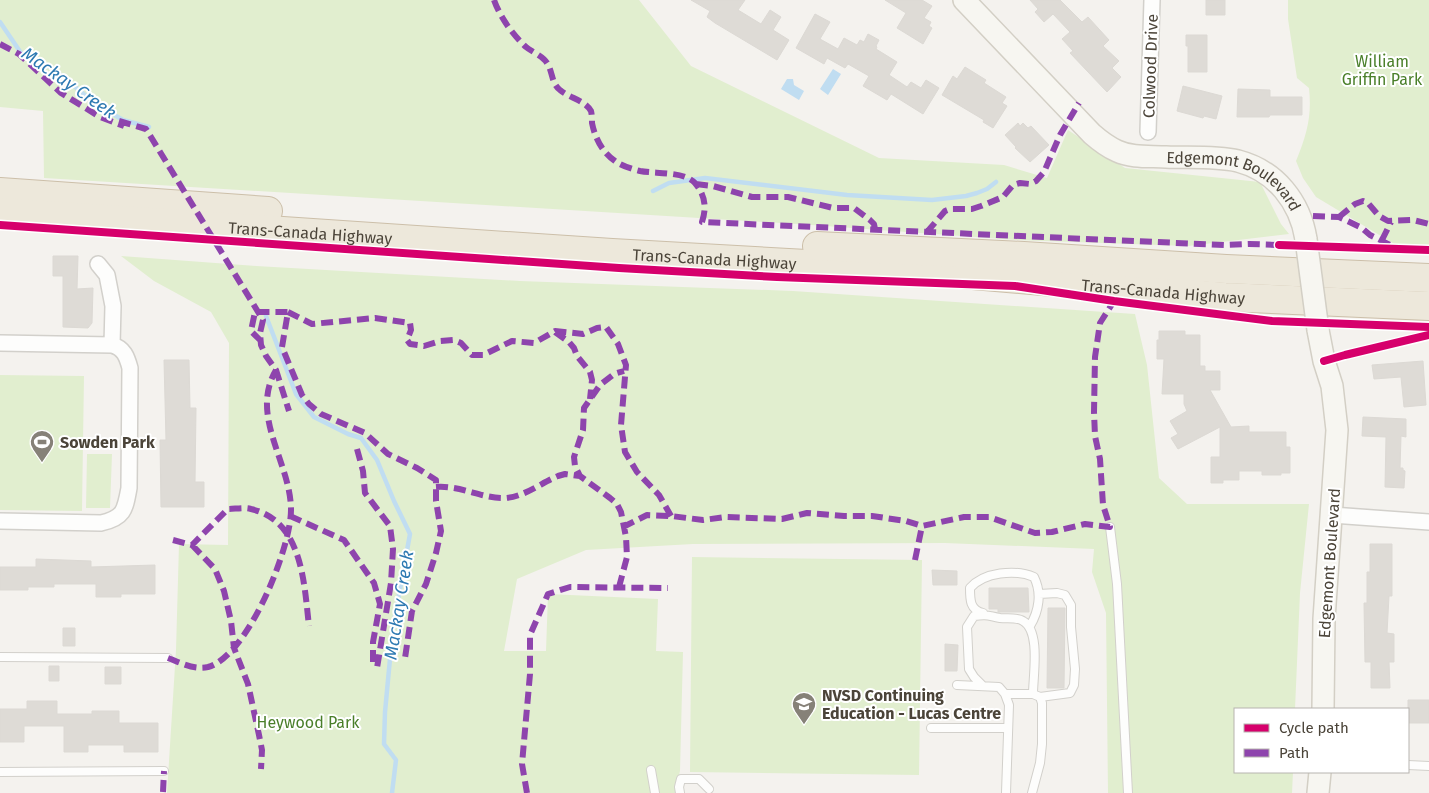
<svg xmlns="http://www.w3.org/2000/svg" width="1429" height="793" font-family="'Fira Sans',sans-serif">
<style>
.green{fill:#e1eecf}
.water{fill:#c0ddf1}
.lines{fill:none;stroke-linecap:round;stroke-linejoin:round}
.stream{stroke:#c0ddf1;stroke-width:4.5}
.building{fill:#dedbd6;stroke:#dcd9d4}
.lane-casing{stroke:#d2d0cb;stroke-width:10}
.street-casing{stroke:#d2d0cb;stroke-width:18}
.secondary-casing{stroke:#d3cfc5;stroke-width:24}
.highway-casing{stroke:#ccbfa9;stroke-width:30}
.lane{stroke:#fdfdfc;stroke-width:8}
.street{stroke:#fdfdfc;stroke-width:15}
.secondary{stroke:#f7f6f1;stroke-width:21}
.highway{stroke:#ede8db;stroke-width:28}
.secondary-bridge-casing{stroke:#d3cfc5;stroke-width:24;stroke-linecap:butt}
.secondary-bridge{stroke:#f7f6f1;stroke-width:21}
.quiet{stroke:#8e44ad;stroke-width:6;stroke-dasharray:12 6;stroke-linecap:butt}
.cycleway-casing{stroke:#fff;stroke-width:11}
.cycleway{stroke:#d6006c;stroke-width:8}
.labels{text-anchor:middle;stroke-width:4;stroke-linejoin:round;paint-order:stroke}
.park-label{font-size:16px;fill:#4a7f2a;stroke:#fff}
.street-label{font-size:16px;fill:#4b4439;stroke:#fff}
.poi-label{font-size:16px;font-weight:bold;fill:#4b4439;stroke:#fff;text-anchor:start}
.water-label{font-size:18px;font-style:italic;fill:#2e7ab2;stroke:#fff}
</style>
<rect width="100%" height="100%" fill="#f4f2ee"/>
<!-- green -->
<path class="green" d="M0 0H639L691 66 879 158 1004 165 1047 178 1068 130 1125 168 1260 182 1281 224 1289 234 1188 246 1016 240 798 224 44 178 43 111 0 107Z
M1288 0H1429V246L1396 245 1316 197 1303 178 1296 161C1307 134 1312 116 1309 88L1297 78 1288 19Z
M121 256 256 266 520 281 793 291 1135 314 1147 365 1159 478 1187 504H1309L1300 593 1295 709H1235V772H1293L1292 793H1108L1106 613 1092 572 1094 549 945 543 693 544 586 550 517 579 504 651H546L548 594 658 599 656 651 683 652 680 771 676 786 677 793H167L176 650 179 544 228 545 229 343 211 312 154 281Z
M0 375 84 376 82 511 0 510Z
M87 454H112L110 508H86Z
M692 557 922 560 919 775 690 772Z"/>
<!-- water -->
<path class="water" d="M833 69 841 74 828 95 820 89Z
M787 79H793L794 85 804 91 799 100 781 89Z"/>
<g class="lines">
<!-- stream -->
<path class="stream" d="M0 22 21 53 52 68 97 105 123 120 149 127
M653 191 669 183 705 178 847 195 932 200 966 196 977 193 987 189 996 182
M266 316 296 394 314 417 348 434 361 438 377 460 394 501 410 534 393 627 385 712 384 744 396 760 392 793"/>
</g>
<!-- building -->
<path class="building" d="M691 0H745L738 10 761 24 770 10 781 17 773 30 789 40 777 60 715 23 707 17 710 11Z
M885 0H922L932 6 924 18 931 22 929 26 932 28 923 44 897 28 906 13Z
M1030 0H1060L1082 22 1088 17 1109 40 1103 46 1119 61 1112 68 1121 77 1107 92 1070 53 1073 51 1062 39 1070 32 1053 14 1044 22 1035 12 1038 9Z
M1206 0H1225V15H1206Z
M815 14 830 22 820 39 838 49 844 38 857 45 860 40 864 42 868 34 879 40 876 46 877 47 876 49 897 62 889 75 907 87 911 82 921 88 926 80 939 88 923 114 891 94 887 100 863 86 869 76 848 64 845 68 827 58 824 64 796 48Z
M1186 35H1207V72H1188V46H1186Z
M965 67 986 80 984 83 1006 97 1002 103 1007 106 993 128 983 122 984 120 942 95 953 76 957 79Z
M1183 86 1222 96 1216 119 1204 116 1203 118 1177 111Z
M1238 89 1270 90V97H1302V115H1270L1269 117H1237Z
M1018 123 1020 126 1023 123 1028 128 1031 126 1049 145 1030 162 1015 148 1016 147 1005 135Z
M53 256H78L77 289 93 288 92 323 88 328 63 327V276H53Z
M1159 331H1185V335H1200V366H1205V371H1220V390H1210L1231 427 1249 426V432H1286V447H1290V473H1281V475H1262V471H1239V480H1223V483H1211V457H1220V427L1178 449 1171 438 1178 434 1170 421 1187 411 1184 404V394H1162L1164 359H1157V340H1159Z
M164 360H189L190 408H196L195 482H204V507H161L160 440H166Z
M1423 361 1426 405 1404 407 1401 377 1374 379 1372 365Z
M1363 417 1406 419V437L1401 436 1400 468H1403V470L1405 471 1404 488 1385 487 1386 437 1362 436Z
M1370 544H1392V596H1389L1387 633 1394 634V662H1389L1390 688H1371V662H1365L1364 603H1367V572H1370Z
M36 559 91 561V567L155 565V594H121V597H96V584H54V587H28V590H0V567H36Z
M932 570 957 571V585H933Z
M989 588H1028L1029 612H998V609H989Z
M1048 608H1065L1064 688H1047Z
M63 628H75V646H63Z
M945 644 958 645 957 671H945Z
M49 666H59V681H49Z
M105 667H121V684H105Z
M1408 700H1429V723H1408Z
M27 701H57V714H92V711H119V723H158V752H124V745H88V752H64V726H24V742H0V709H27Z"/>
<g class="lines">
<!-- lane casing -->
<g class="lane-casing">
<path id="lane" d="M1110 527 1117 584 1128 793
M1039 594 1057 593 1065 595 1071 605V627L1075 669 1074 685 1070 693 1040 697
M983 613C970 610 970 600 970 588 984 572 1015 569 1034 577 1042 593 1039 611 1030 626
M0 657 168 658
M957 685 999 687 1005 694 1009 705 1006 793
M982 685 974 677 969 669 967 627 974 616C988 614 988 616 1000 618 1007 619 1017 617 1023 621 1041 631 1033 676 1033 694
M1005 694H1033L1040 697 1042 703V744L1040 763 1032 793
M931 728H1008
M1408 765 1429 766
M651 770 655 793
M0 772 164 771
M680 793 679 787 681 779H699L709 789"/>
</g>
<!-- street casing -->
<g class="street-casing">
<path id="street" d="M1148 132 1152 0
M0 343 112 345
M1332 515 1429 522
M0 521 101 523C124 518 125 510 129 488L130 368C127 357 124 348 112 345L113 306 107 275 98 264"/>
</g>
<!-- secondary casing -->
<g class="secondary-casing">
<g id="secondary">
<path id="s1" d="M964 0 1092 134C1100 141 1108 147 1117 151 1132 158 1150 156 1166 157 1189 158 1215 156 1238 161 1276 171 1300 202 1306 239"/>
<path d="M1318 330 1324 361 1332 386 1337 430 1324 619 1323 709"/>
<path d="M1318 793 1320 772"/>
</g>
</g>
<!-- highway casing -->
<g class="highway-casing">
<g id="highway">
<path d="M0 192 268 211"/>
<path id="s2" d="M0 212 612 253 915 270 1225 297 1429 306"/>
<path d="M817 246 1024 256 1226 269 1429 278"/>
</g>
</g>
<!-- lane -->
<use href="#lane" class="lane"/>
<!-- street -->
<use href="#street" class="street"/>
<!-- secondary -->
<use href="#secondary" class="secondary"/>
<!-- highway -->
<use href="#highway" class="highway"/>
<!-- secondary-bridge casing -->
<g class="secondary-bridge-casing">
<path id="secondary-bridge" d="M1306 239 1318 330"/>
</g>
<!-- secondary-bridge -->
<use href="#secondary-bridge" class="secondary-bridge"/>
<!-- quiet -->
<path class="quiet" d="M494 0C500 17 513 35 526 47 532 52 543 56 547 63 553 72 551 83 560 90 569 98 585 100 591 111 592 115 592 119 592 123 595 138 602 152 615 161 622 166 632 169 640 171 656 174 684 171 695 183 705 195 707 207 702 222L1224 245 1249 244 1279 245
M0 44 19 54 61 93 100 117 124 126
M119 121 146 129 263 320 260 333 261 345 266 356 276 370 289 411
M696 184 713 186 752 197H788L833 208H854L870 220 874 224 875 229
M1313 216 1339 217 1362 228 1370 235 1394 247
M1339 217 1355 204 1363 201 1368 203 1379 216 1388 221 1413 220 1429 224
M927 232 945 211 950 209H972L981 206 1003 197 1013 185 1020 183 1030 184 1036 181 1044 172 1060 135 1079 103
M1382 240 1391 222
M288 312 312 324 375 318 410 323 411 330 407 340 410 344 424 346 440 341 454 340 461 343 472 355H483L512 341 534 343 555 331 583 334 597 328 606 327 618 344 626 365 621 425 625 452 637 472 659 495 671 516
M555 332 569 342 574 348 577 356 590 372 592 380 590 399
M261 341 251 331 255 312H288L282 347 302 395 309 404 321 414 365 433 388 454 417 468 436 480V501L441 531 436 553 426 584 412 611 405 658
M357 449 363 471 365 493 390 526 393 549 391 583 377 668
M436 487C460 485 483 499 505 498 524 497 541 483 558 476L565 474 580 476
M290 516 344 540 374 583 380 604 373 642V665
M623 527 647 515 671 516 703 520 726 517 782 519 807 513 844 516H872L906 521 922 526 964 517H989L1035 533 1052 532 1085 524 1110 527 1103 505 1100 459 1095 436 1094 412 1095 357 1100 323 1114 301
M173 540 192 545 228 509C235 509 244 507 251 509 303 521 304 584 309 626
M192 545 215 569 224 591 231 621 234 648 248 684 259 735 262 750 261 769
M915 560 922 526
M619 587 627 557 626 537 621 512 617 504 610 498 580 476 575 466 574 457 583 430 584 408 600 385 614 374 624 371
M168 658C181 663 194 670 208 667 248 656 291 548 291 510 291 463 249 416 276 370
M163 792 164 771
M527 793 522 764 530 674V635L548 594 570 587 668 588"/>
<!-- cycleway casing -->
<g class="cycleway-casing">
<path id="cycleway" d="M0 225 619 268 777 277 1015 286 1114 301 1272 321 1429 327
M1279 245 1429 250
M1324 361 1345 355 1429 335"/>
</g>
<!-- cycleway -->
<use href="#cycleway" class="cycleway"/>
</g>
<!-- icons -->
<defs>
<g id="stadium-pin" transform="scale(1.25)"><path d="M0 17L-7.5 6A9.5 9.5 0 1 1 7.5 6Z" fill="#868178" stroke="#fff"/><path d="M0-5a6.5 5 0 1 0 0 10a6.5 5 0 1 0 0-10ZM-3.5-1.8h7v3.6h-7Z" fill="#fff"/></g>
<g id="school-pin" transform="scale(1.25)"><path d="M0 17L-7.5 6A9.5 9.5 0 1 1 7.5 6Z" fill="#868178" stroke="#fff"/><path d="M0-5L7-2L0 1L-7-2ZM-4 1L0 2.5L4 1V4Q0 6-4 4Z" fill="#fff"/></g>
</defs>
<g fill-rule="evenodd">
<use href="#stadium-pin" x="42" y="442"/>
<use href="#school-pin" x="804" y="704"/>
</g>
<g class="labels">
<!-- park labels -->
<g class="park-label">
<text x="1382" y="67">William<tspan x="1382" dy="18">Griffin Park</tspan></text>
<text x="308" y="728">Heywood Park</text>
</g>
<!-- street labels -->
<g class="street-label">
<text transform="translate(1150 66) rotate(-88)" y="6">Colwood Drive</text>
<text dy="6" stroke="none"><textPath href="#s1" startOffset="341">Edgemont Boulevard</textPath></text>
<text dy="6" stroke="none"><textPath href="#s2" startOffset="311">Trans-Canada Highway</textPath></text>
<text dy="6" stroke="none"><textPath href="#s2" startOffset="716">Trans-Canada Highway</textPath></text>
<text dy="6" stroke="none"><textPath href="#s2" startOffset="1166">Trans-Canada Highway</textPath></text>
<text transform="translate(1329 563) rotate(-86)" y="6">Edgemont Boulevard</text>
</g>
<!-- poi labels -->
<g class="poi-label">
<text x="60" y="448">Sowden Park</text>
<text x="822" y="701">NVSD Continuing<tspan x="822" dy="18">Education - Lucas Centre</tspan></text>
</g>
<!-- water labels -->
<g class="water-label">
<text transform="translate(69 83) rotate(35)" y="6">Mackay Creek</text>
<text transform="translate(399 605) rotate(-81)" y="6">Mackay Creek</text>
</g>
</g>
<!-- legend -->
<rect x="1234" y="708" width="175" height="65" fill="#ffffff" stroke="#b7b4b0"/>
<rect x="1244" y="724" width="25" height="8" fill="#d6006c" stroke="#b7b4b0"/>
<text x="1279" y="733" font-size="15" fill="#4b4439">Cycle path</text>
<rect x="1244" y="749" width="25" height="8" fill="#8e44ad" stroke="#b7b4b0"/>
<text x="1279" y="758" font-size="15" fill="#4b4439">Path</text>
</svg>
